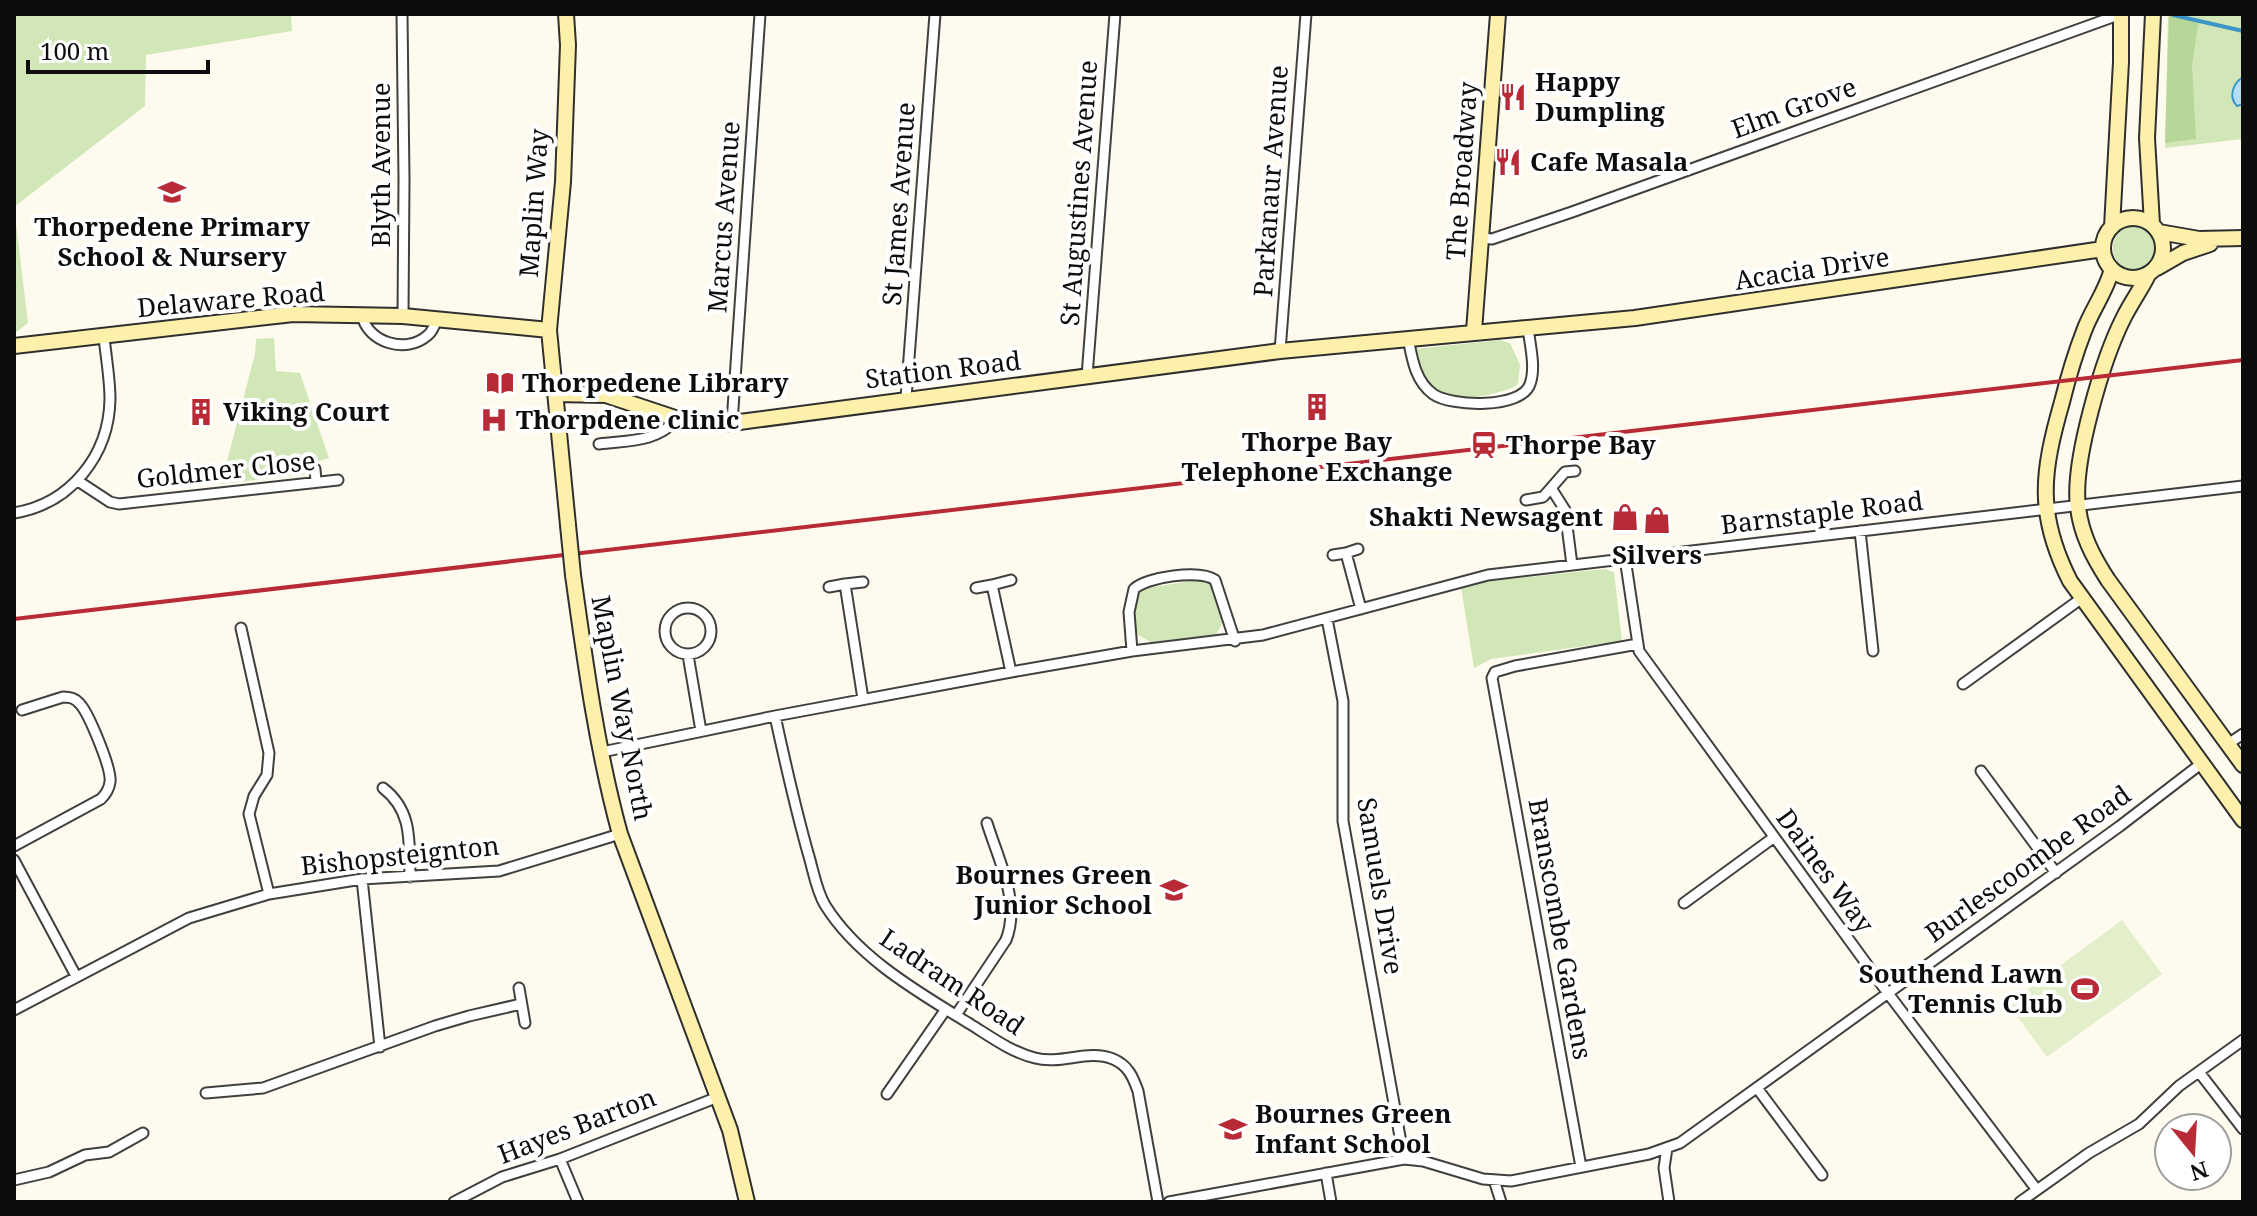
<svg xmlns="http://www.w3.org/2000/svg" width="2257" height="1216" font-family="'Noto Serif',serif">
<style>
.green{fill:#d2e7b8}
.forest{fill:#b7d798}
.pitch{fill:#e3efca}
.water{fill:#b4def4;stroke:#3e96c8;stroke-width:2}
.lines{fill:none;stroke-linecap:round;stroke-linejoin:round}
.stream{stroke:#3e96c8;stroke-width:4}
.street-casing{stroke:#404040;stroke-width:13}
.secondary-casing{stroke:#2f2f2f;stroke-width:18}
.street{stroke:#fff;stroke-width:9}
.secondary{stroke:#fcf0ab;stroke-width:14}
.rail{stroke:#b82a36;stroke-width:4}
.secondary-bridge-casing{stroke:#2f2f2f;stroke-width:18;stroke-linecap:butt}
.secondary-bridge{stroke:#fcf0ab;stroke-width:14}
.labels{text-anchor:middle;stroke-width:8;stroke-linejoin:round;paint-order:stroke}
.poi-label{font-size:26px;font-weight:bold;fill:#0d0d0d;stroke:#fff;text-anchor:start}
.street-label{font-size:26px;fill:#0d0d0d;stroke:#fff}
</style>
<rect width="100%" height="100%" fill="#fefaed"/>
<!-- green -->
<path class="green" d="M14 14H291L292 31 146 55 145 106 14 207 28 323 14 334Z
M2168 14H2243V139L2165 148Z
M2113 248a22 22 0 1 1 44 0a22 22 0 1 1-44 0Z
M274 338 276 371 300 373 329 458 306 465V474L221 484 255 354 256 339Z
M1500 340 1510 343 1520 365 1518 384 1512 388C1465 404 1423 408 1414 349Z
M1605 569 1614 572 1622 641 1491 659 1474 668 1461 587 1472 583Z
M1203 579 1214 586 1224 620 1216 635 1151 642 1138 635C1131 622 1132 601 1141 589Z"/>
<!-- forest -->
<path class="forest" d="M2169 14 2199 19 2192 65 2196 139 2165 143Z"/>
<!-- pitch -->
<path class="pitch" d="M2122 920 2162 974 2047 1057 2008 1004Z"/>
<!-- water -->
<path class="water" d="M2243 77V104L2237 106C2228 97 2233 83 2243 77Z"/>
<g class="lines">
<!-- stream -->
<path class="stream" d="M2173 15 2243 31"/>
<!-- street casing -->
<g class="street-casing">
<path id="street" d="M402 14 404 180 403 316
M1481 238 1492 239 1572 212 2121 14
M362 315C367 342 406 355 428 335 433 331 435 324 437 319
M1408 338C1412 358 1415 381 1433 394 1451 407 1522 409 1530 384 1536 368 1530 345 1528 328
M1280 351 1306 14
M1087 376 1115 14
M906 398 935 14
M732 423 760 14
M599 444C631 440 654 443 678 419
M315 469 316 482
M78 481 110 502 119 504 338 480
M1551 488 1565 472 1575 471
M1526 500 1543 497 1551 488 1565 510 1572 565
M14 513C70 504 109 456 110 399 110 379 106 357 104 337
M1860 531 1873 651
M1358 549 1346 553 1361 609
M1333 555 1346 553
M1625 558 1639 651 1887 992 2037 1190
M845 584 863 582
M992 585 1011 580
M829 587 845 584 863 699
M976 588 992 585 1011 672
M665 631a23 23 0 1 1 46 0a23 23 0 1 1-46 0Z
M1327 619 1343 701V821L1404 1159
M241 628 269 753 267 775 254 796 249 814 269 894
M1132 651 1129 612 1134 589C1146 577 1200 569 1215 580L1235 641
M688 655 701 731
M1963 684 2082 598
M775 716C785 762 795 807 808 853 813 869 816 890 825 905 858 958 918 992 970 1024 991 1037 1011 1052 1035 1058 1061 1065 1088 1049 1113 1059 1128 1065 1133 1077 1138 1091L1158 1202
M2228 744 2243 734
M602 752 775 716 1011 672 1132 651 1263 635 1488 575 2243 486
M1981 771 2056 873
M383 788C413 811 409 842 410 877
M14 846 101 799C106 794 109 790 110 782 112 769 89 714 80 704 75 698 70 697 63 697L22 710
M14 860 76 976
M362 879 380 1047
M1684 903 1773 838
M519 988 525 1023
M14 1010 189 918 269 894 362 879 499 871 620 834
M956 1015 1006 940C1021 902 998 859 987 823
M2199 1072 2243 1129
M1757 1088 1822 1175
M206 1093 263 1088 435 1026 469 1016 521 1004
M887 1094 946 1009
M1667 1148 1664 1168 1669 1202
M560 1159 578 1202
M1581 1167 1492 678 1495 672 1515 666 1638 644
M1326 1173 1331 1202
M14 1180 49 1172 85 1155 109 1152 143 1133
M1494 1180 1501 1202
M454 1202 502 1177 560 1159 718 1097
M1169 1202 1404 1159 1423 1161 1483 1179 1511 1181 1649 1154 1680 1143 2120 826 2202 763
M2020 1202 2089 1153 2139 1124 2179 1086 2243 1040"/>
</g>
<!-- secondary casing -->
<g class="secondary-casing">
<path id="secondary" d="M566 14 568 45 563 182 549 330 568 525
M2103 248a30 30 0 1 1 60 0a30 30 0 1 1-60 0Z
M2152 224 2147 138 2153 14
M2112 227 2121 62V14
M2159 232 2199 239 2243 238
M2157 268 2183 253 2210 244
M2112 269C2106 292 2092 309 2084 331 2075 354 2068 378 2062 402 2042 472 2036 514 2070 581L2243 820
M2148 275C2141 289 2131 303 2124 317 2103 358 2072 462 2078 507 2081 534 2093 557 2108 580L2243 765
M1474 331 1498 14
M14 346 293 314 403 316 549 330
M555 394 606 395 678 419 713 424 732 423 1280 351 1635 318 2103 249
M573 575C585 662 597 750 620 834L730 1130 747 1202"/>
</g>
<!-- street -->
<use href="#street" class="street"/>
<!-- secondary -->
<use href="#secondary" class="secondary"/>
<!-- rail -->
<path class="rail" d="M14 619 2243 360"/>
<!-- secondary-bridge casing -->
<g class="secondary-bridge-casing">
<path id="secondary-bridge" d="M568 525 573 575"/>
</g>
<!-- secondary-bridge -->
<use href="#secondary-bridge" class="secondary-bridge"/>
</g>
<!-- icons -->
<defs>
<g id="restaurant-bare" transform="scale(2.16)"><path d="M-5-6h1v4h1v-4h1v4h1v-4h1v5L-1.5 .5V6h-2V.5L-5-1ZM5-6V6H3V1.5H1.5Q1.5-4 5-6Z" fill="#b82a36" stroke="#fff" stroke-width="2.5" paint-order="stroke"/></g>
<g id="school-bare" transform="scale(2.16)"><path d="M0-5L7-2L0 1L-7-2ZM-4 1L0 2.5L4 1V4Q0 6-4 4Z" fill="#b82a36" stroke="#fff" stroke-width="2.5" paint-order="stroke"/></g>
<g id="library-bare" transform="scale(2.16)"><path d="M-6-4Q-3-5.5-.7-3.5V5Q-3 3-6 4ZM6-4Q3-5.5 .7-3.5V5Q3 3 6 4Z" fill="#b82a36" stroke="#fff" stroke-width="2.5" paint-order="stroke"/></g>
<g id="building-bare" transform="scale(2.16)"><path d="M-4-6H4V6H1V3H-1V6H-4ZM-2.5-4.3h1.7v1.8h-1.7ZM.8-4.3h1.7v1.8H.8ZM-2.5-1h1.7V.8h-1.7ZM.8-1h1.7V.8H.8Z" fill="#b82a36" stroke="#fff" stroke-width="2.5" paint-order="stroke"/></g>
<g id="hospital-bare" transform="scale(2.16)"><path d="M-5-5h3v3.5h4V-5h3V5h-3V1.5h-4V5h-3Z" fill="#b82a36" stroke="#fff" stroke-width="2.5" paint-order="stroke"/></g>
<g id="station-bare" transform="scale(2.16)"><path d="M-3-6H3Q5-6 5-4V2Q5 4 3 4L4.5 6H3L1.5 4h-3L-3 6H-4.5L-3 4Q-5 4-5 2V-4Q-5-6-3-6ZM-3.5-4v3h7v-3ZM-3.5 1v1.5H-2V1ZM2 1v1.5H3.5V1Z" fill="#b82a36" stroke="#fff" stroke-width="2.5" paint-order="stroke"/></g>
<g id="shop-bare" transform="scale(2.16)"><path d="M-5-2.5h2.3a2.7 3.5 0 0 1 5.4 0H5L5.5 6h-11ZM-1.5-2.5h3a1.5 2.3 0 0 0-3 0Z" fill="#b82a36" stroke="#fff" stroke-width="2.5" paint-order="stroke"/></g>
<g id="stadium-bare" transform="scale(2.16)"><path d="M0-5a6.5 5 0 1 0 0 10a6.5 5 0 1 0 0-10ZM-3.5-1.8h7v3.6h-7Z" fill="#b82a36" stroke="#fff" stroke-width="2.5" paint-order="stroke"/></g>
</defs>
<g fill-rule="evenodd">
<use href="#restaurant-bare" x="1513" y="97"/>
<use href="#restaurant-bare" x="1508" y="162"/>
<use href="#school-bare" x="172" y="192"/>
<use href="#library-bare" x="500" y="383"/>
<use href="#building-bare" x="1317" y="407"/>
<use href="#building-bare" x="201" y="412"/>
<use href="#hospital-bare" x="494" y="420"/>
<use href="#station-bare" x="1484" y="445"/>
<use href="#shop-bare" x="1625" y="517"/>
<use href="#shop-bare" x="1657" y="520"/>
<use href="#school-bare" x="1174" y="890"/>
<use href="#stadium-bare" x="2085" y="989"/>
<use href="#school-bare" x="1233" y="1129"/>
</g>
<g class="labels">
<!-- poi labels -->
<g class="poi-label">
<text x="1535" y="91">Happy<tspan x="1535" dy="30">Dumpling</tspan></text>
<text x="1530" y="171">Cafe Masala</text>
<text x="172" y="236" text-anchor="middle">Thorpedene Primary<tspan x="172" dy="30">School &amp; Nursery</tspan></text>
<text x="522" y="392">Thorpedene Library</text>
<text x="223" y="421">Viking Court</text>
<text x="516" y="429">Thorpdene clinic</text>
<text x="1317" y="451" text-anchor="middle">Thorpe Bay<tspan x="1317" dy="30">Telephone Exchange</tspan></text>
<text x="1506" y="454">Thorpe Bay</text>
<text x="1603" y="526" text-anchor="end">Shakti Newsagent</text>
<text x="1657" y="564" text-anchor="middle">Silvers</text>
<text x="1152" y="884" text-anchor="end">Bournes Green<tspan x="1152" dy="30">Junior School</tspan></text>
<text x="2063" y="983" text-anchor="end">Southend Lawn<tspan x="2063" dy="30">Tennis Club</tspan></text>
<text x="1255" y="1123">Bournes Green<tspan x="1255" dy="30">Infant School</tspan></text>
</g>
<!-- street labels -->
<g class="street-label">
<text transform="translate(1794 108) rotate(-20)" y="9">Elm Grove</text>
<text transform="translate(381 165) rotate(-90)" y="9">Blyth Avenue</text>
<text transform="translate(1462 171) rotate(-86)" y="9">The Broadway</text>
<text transform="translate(1271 181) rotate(-86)" y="9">Parkanaur Avenue</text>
<text transform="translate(1079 193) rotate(-86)" y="9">St Augustines Avenue</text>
<text transform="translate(534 203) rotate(-86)" y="9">Maplin Way</text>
<text transform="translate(899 204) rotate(-86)" y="9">St James Avenue</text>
<text transform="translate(724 217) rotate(-86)" y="9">Marcus Avenue</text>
<text transform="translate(1812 269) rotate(-9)" y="9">Acacia Drive</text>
<text transform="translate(231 300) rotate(-5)" y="9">Delaware Road</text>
<text transform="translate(943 370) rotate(-7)" y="9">Station Road</text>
<text transform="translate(226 470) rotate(-6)" y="9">Goldmer Close</text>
<text transform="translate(1822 513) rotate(-7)" y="9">Barnstaple Road</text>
<text transform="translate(622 708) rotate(79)" y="9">Maplin Way North</text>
<text transform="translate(400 856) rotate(-6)" y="9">Bishopsteignton</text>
<text transform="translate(2028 864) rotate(-36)" y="9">Burlescoombe Road</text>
<text transform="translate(1825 871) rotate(54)" y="9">Daines Way</text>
<text transform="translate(1380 886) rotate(81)" y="9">Samuels Drive</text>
<text transform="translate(1560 929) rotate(80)" y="9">Branscombe Gardens</text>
<text transform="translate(952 982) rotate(34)" y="9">Ladram Road</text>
<text transform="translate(577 1126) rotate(-21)" y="9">Hayes Barton</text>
</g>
</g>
<!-- border -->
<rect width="2257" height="1216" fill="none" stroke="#0d0d0d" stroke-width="32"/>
<!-- north arrow -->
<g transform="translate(2193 1152) rotate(162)"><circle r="38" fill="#ffffff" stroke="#9e9e9e" stroke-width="2"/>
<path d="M0-6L14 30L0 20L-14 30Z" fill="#b82a36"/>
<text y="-12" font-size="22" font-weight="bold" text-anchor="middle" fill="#0d0d0d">N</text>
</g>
<!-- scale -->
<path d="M28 60v12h180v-12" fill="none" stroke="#0d0d0d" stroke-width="4"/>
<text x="40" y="60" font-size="24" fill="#0d0d0d" stroke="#ffffff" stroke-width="6" paint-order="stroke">100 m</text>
</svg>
